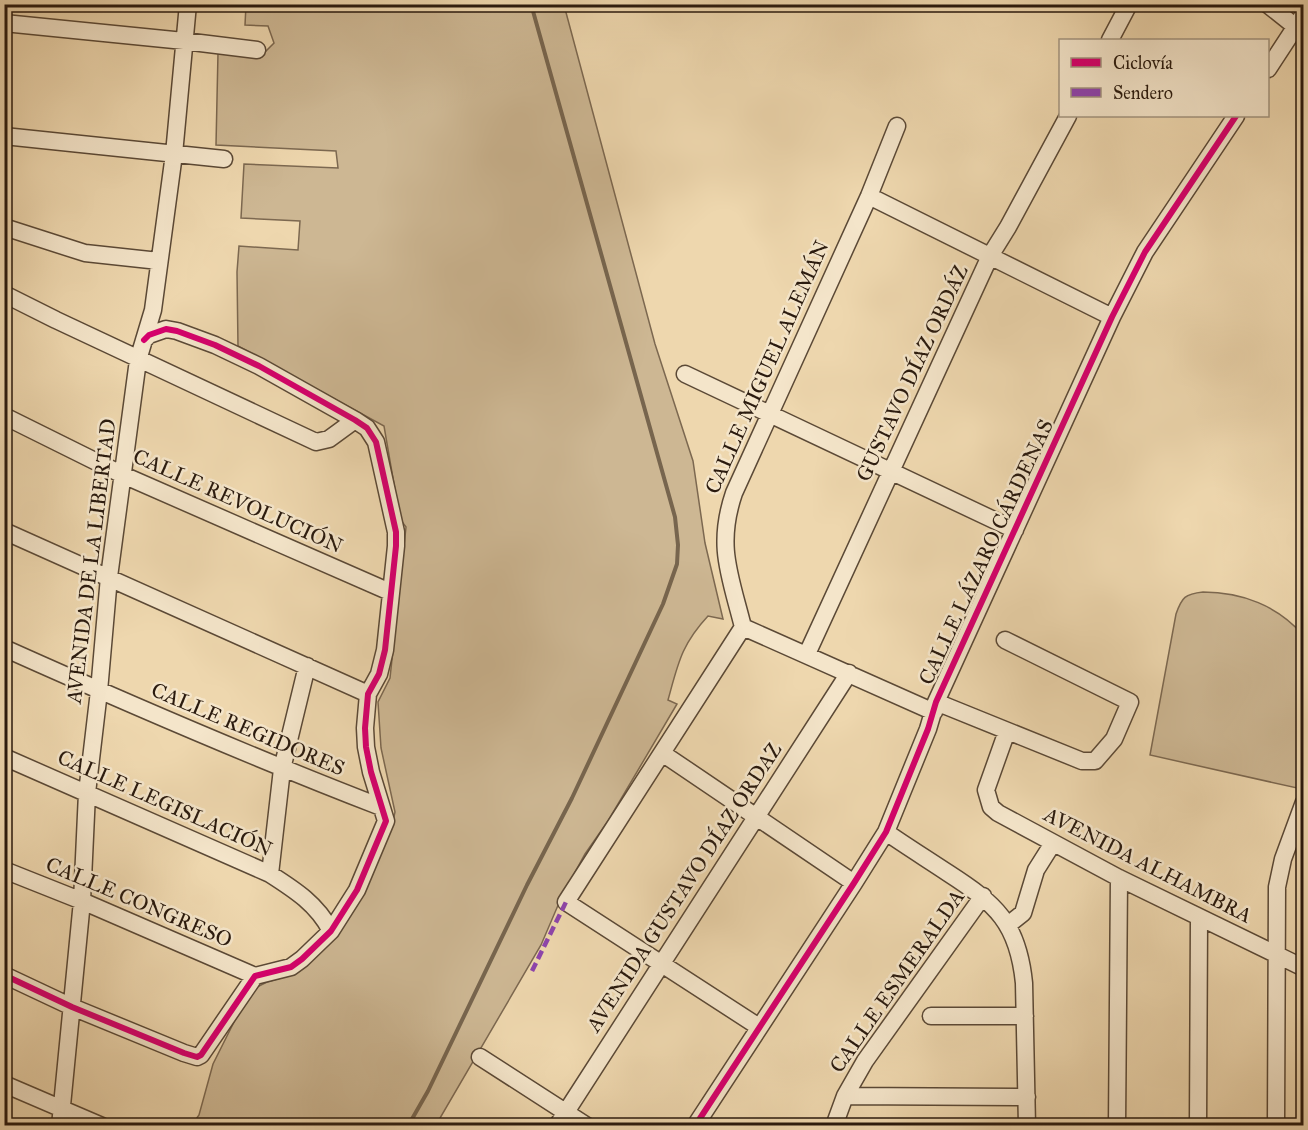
<svg xmlns="http://www.w3.org/2000/svg" width="1308" height="1130" font-family="'IM FELL Great Primer',serif">
<style>
.green{fill:#cdb793;stroke:#7c6850;stroke-width:1.5}
.lines{fill:none;stroke-linecap:round;stroke-linejoin:round}
.stream{stroke:#77654e;stroke-width:4}
.minor-casing{stroke:#5b4936;stroke-width:19}
.minor{stroke:#f4e5ca;stroke-width:16}
.quiet{stroke:#8e44ad;stroke-width:4.5;stroke-dasharray:9 4.5;stroke-linecap:butt}
.cycleway-casing{stroke:#f4e5ca;stroke-width:10}
.cycleway{stroke:#d6006c;stroke-width:6}
.labels{text-anchor:middle;stroke-width:5;stroke-linejoin:round;paint-order:stroke}
.street-label{font-size:21px;fill:#2a1a0e;stroke:#f4e5ca}
</style>
<rect width="100%" height="100%" fill="#eed7ae"/>
<filter id="stains"><feTurbulence type="fractalNoise" baseFrequency=".00333" numOctaves="4"/><feColorMatrix values="0 0 0 0 .2 0 0 0 0 .09 0 0 0 0 .02 0 0 0 .5 -.17"/></filter>
<radialGradient id="worn" r=".72"><stop offset=".6" stop-color="#630" stop-opacity="0"/><stop offset="1" stop-color="#630" stop-opacity=".3"/></radialGradient>
<!-- green -->
<path class="green" d="M246 5H564L655 344 693 461 705 543 723 619 708 616C681 645 678 664 668 700L677 704 608 821 585 854 562 896 541 945 436 1125 191 1126 199 1115 213 1064 240 1010 255 988 267 982 291 975 313 958 393 821 395 812 381 748 378 702 390 678 406 527 400 519 384 426 238 346 237 272 239 246 298 250 300 221 241 218 244 164 338 168 336 151 216 145 218 53 262 55 274 43 268 26 245 25Z
M1203 592C1242 592 1278 606 1303 635L1304 772 1297 788 1150 755 1176 614C1182 597 1185 594 1203 592Z"/>
<g class="lines">
<!-- stream -->
<path class="stream" d="M408 1126 428 1091 527 885 572 798 663 604 677 564 678 545 675 517 531 4"/>
<!-- minor casing -->
<g class="minor-casing">
<path id="minor" d="M1267 4 1296 27
M4 23 184 41 257 50
M1110 40 1129 4
M1268 69 1304 14
M4 136 224 159
M869 196 1112 317
M4 227 85 253 159 261
M4 294 56 320 316 442 329 439 355 420
M685 374 1015 530
M4 416 123 475 390 592
M4 531 368 694
M743 627 934 712
M4 648C129 704 254 758 381 807
M807 654 990 256 1008 227 1068 116
M936 702 1082 761H1095L1114 739 1130 702 1005 640
M1007 731 986 790 991 807 998 813 1119 878 1304 968
M662 753 854 883
M4 757 270 874C295 890 317 904 331 931
M886 832C906 846 927 859 948 873 996 904 1018 923 1024 983L1027 1126
M4 870 82 901 255 976
M270 874 282 769 307 666
M1008 925 1023 913 1036 870 1053 843
M4 975 72 1007 184 1053 197 1057 201 1055 255 976 291 967 302 959 331 931 357 890 386 821 371 772 366 747 365 728 368 694 379 674 385 650 396 546V532L376 442 367 428 355 420 259 366 215 345 177 331 166 329 149 335 144 340
M931 1016H1025
M759 1027 566 902 743 627C730 575 716 546 734 493L869 196 897 126
M480 1057 587 1126
M4 1084 102 1126
M845 1096 1027 1097
M60 1126 82 901 87 793 99 691 109 577 138 360 153 310 174 154 188 4
M557 1126 849 673
M695 1126 854 883 886 832 928 729 936 702 1112 317 1145 252 1236 116
M834 1126 845 1096 865 1061 983 896
M1117 1126 1119 878
M1198 1126 1199 918
M1276 1126 1277 887 1283 859 1304 802"/>
</g>
<!-- minor -->
<use href="#minor" class="minor"/>
<!-- quiet -->
<path class="quiet" d="M532 971 566 902"/>
<!-- cycleway casing -->
<g class="cycleway-casing">
<path id="cycleway" d="M4 975 72 1007 184 1053 197 1057 201 1055 255 976 291 967 302 959 331 931 357 890 386 821 371 772 366 747 365 728 368 694 379 674 385 650 396 546V532L376 442 367 428 355 420 259 366 215 345 177 331 166 329 149 335 144 340
M695 1126 854 883 886 832 928 729 936 702 1112 317 1145 252 1236 116"/>
</g>
<!-- cycleway -->
<use href="#cycleway" class="cycleway"/>
</g>
<g class="labels">
<!-- street labels -->
<g class="street-label">
<text transform="translate(767 367) rotate(-66)" y="7">CALLE MIGUEL ALEMÁN</text>
<text transform="translate(912 373) rotate(-65)" y="7">GUSTAVO DÍAZ ORDÁZ</text>
<text transform="translate(238 501) rotate(24)" y="7">CALLE REVOLUCIÓN</text>
<text transform="translate(986 552) rotate(-65)" y="7">CALLE LÁZARO CÁRDENAS</text>
<text transform="translate(91 561) rotate(-83)" y="7">AVENIDA DE LA LIBERTAD</text>
<text transform="translate(248 729) rotate(23)" y="7">CALLE REGIDORES</text>
<text transform="translate(165 803) rotate(24)" y="7">CALLE LEGISLACIÓN</text>
<text transform="translate(1148 865) rotate(27)" y="7">AVENIDA ALHAMBRA</text>
<text transform="translate(684 887) rotate(-57)" y="7">AVENIDA GUSTAVO DÍAZ ORDAZ</text>
<text transform="translate(139 902) rotate(23)" y="7">CALLE CONGRESO</text>
<text transform="translate(897 981) rotate(-55)" y="7">CALLE ESMERALDA</text>
</g>
</g>
<!-- margin -->
<rect width="1308" height="1130" fill="none" stroke="#eed7ae" stroke-width="24"/>
<rect x="6" y="6" width="1296" height="1118" fill="none" stroke="#2a1a0e" stroke-width="3"/>
<rect x="12" y="12" width="1284" height="1106" fill="none" stroke="#2a1a0e" stroke-width="1.5"/>
<!-- legend -->
<rect x="1059" y="39" width="210" height="78" fill="#f4e5ca" stroke="#a3947f" stroke-width="1.5"/>
<rect x="1071" y="58" width="30" height="9" fill="#d6006c" stroke="#a3947f" stroke-width="1.5"/>
<text x="1113" y="69" font-size="18" fill="#2a1a0e">Ciclovía</text>
<rect x="1071" y="88" width="30" height="9" fill="#8e44ad" stroke="#a3947f" stroke-width="1.5"/>
<text x="1113" y="99" font-size="18" fill="#2a1a0e">Sendero</text>
<rect width="100%" height="100%" filter="url(#stains)"/>
<rect width="100%" height="100%" fill="url(#worn)"/>
</svg>
